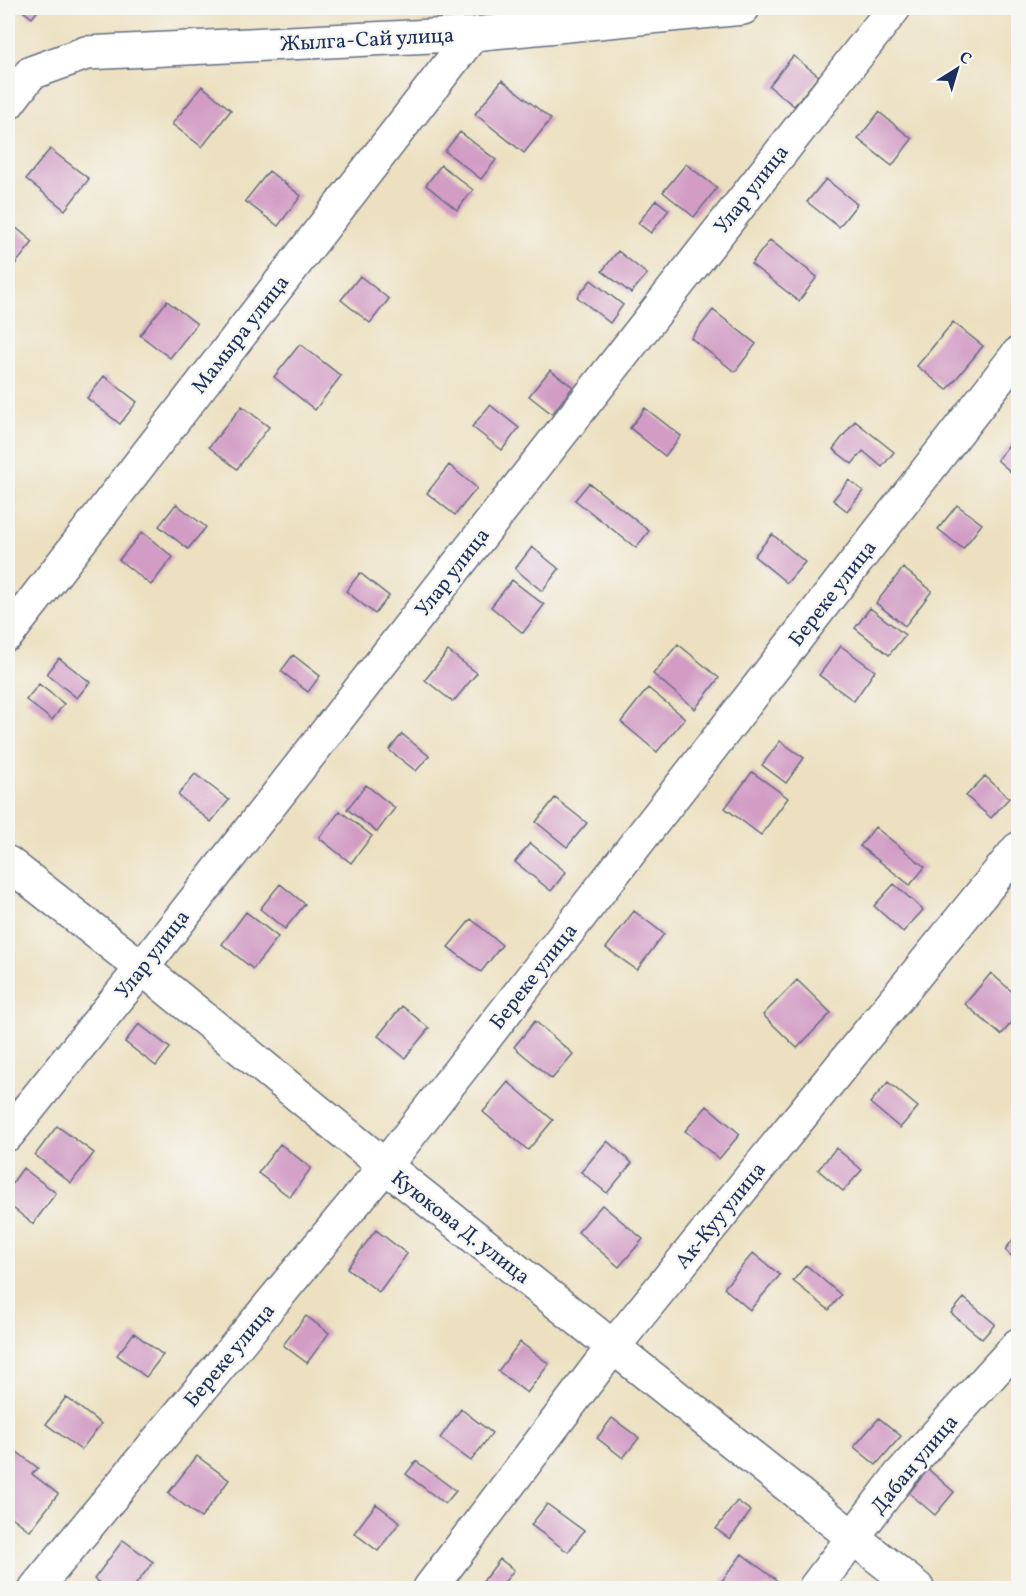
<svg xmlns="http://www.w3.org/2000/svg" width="1026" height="1596" font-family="Vollkorn,serif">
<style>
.building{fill:#d29cc5}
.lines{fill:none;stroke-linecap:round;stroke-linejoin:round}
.minor-casing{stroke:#646d80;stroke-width:36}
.minor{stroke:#fff;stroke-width:33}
.labels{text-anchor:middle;stroke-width:5;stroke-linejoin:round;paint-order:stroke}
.street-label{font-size:21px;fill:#1b2f5e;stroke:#f6f6f2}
</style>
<rect width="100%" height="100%" fill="#f6f6f2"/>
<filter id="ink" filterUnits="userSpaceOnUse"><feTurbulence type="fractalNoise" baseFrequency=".0167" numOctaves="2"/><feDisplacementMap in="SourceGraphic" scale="12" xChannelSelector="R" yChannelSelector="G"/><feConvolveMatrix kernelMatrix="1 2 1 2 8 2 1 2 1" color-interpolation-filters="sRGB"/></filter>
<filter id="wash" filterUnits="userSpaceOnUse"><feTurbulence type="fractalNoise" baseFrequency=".008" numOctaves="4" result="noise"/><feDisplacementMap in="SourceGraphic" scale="24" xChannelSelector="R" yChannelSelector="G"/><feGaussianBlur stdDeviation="1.35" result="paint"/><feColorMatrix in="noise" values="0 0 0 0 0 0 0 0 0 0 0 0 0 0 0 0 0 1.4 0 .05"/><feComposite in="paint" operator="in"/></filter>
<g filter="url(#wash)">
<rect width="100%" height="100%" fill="#ece0c0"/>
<g id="blocks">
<!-- building -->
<path class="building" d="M19 8H40L32 18Z
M793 56 819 76 794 106 769 86Z
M502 80 551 119 524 153 475 114Z
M202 86 231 110 202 147 172 124Z
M879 112 912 139 892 166 858 139Z
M460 132 496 160 481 179 445 151Z
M50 149 89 179 65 210 26 179Z
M686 164 717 188 694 217 663 192Z
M441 165 473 190 457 210 426 185Z
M269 171 301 196 278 226 245 201Z
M826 179 857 204 839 227 807 202Z
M656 200 669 210 651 233 638 223Z
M8 221 33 242 9 272 8 271Z
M770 240 817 277 799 301 751 264Z
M618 251 647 274 631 293 602 271Z
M360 276 389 299 370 323 341 300Z
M591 280 623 305 610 323 577 297Z
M167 301 197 324 170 358 140 335Z
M713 310 756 344 735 372 691 338Z
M953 322 983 346 947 390 917 366Z
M300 344 341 376 315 410 274 377Z
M550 370 573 387 552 414 529 396Z
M104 376 137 402 120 424 87 398Z
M490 405 519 428 502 450 472 427Z
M242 406 269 427 237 469 209 447Z
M645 408 681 436 665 456 630 428Z
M855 421 894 452 882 467 863 451 852 464 833 449Z
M1015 437 1018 440V478L997 460Z
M449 465 477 488 455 515 427 493Z
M849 480 863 491 847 511 833 500Z
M589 483 649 531 636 548 575 500Z
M176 504 206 527 188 549 159 526Z
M957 505 982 524 963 549 938 529Z
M142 532 173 557 151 585 119 560Z
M772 534 805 562 787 583 754 556Z
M532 547 559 569 542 591 515 569Z
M903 568 932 591 905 626 876 603Z
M360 573 389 596 375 614 346 591Z
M512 580 544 605 523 633 491 607Z
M870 608 905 635 889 655 855 628Z
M678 644 719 678 695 709 653 674Z
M841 646 875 671 854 701 819 675Z
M448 651 477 673 453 702 425 680Z
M293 655 320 676 308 692 281 671Z
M59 658 90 682 77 698 47 674Z
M39 684 64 704 52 720 26 700Z
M648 688 685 718 657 752 621 722Z
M402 734 429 756 416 771 389 750Z
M780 741 804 758 786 783 762 765Z
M752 772 788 798 761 835 725 808Z
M195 774 229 800 211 822 178 795Z
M985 776 1009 798 991 818 966 796Z
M366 785 395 808 377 832 347 809Z
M555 798 587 823 567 847 536 822Z
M340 811 372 836 351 863 319 838Z
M875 827 925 867 910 885 860 846Z
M530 843 566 872 551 891 515 862Z
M280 884 305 904 285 929 260 909Z
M894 884 923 910 903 932 874 906Z
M634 911 664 934 637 970 606 948Z
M246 912 278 937 253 969 222 944Z
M471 919 502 945 481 972 448 947Z
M991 973 1018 997V1015L1001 1035 965 1004Z
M797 980 831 1013 797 1048 763 1015Z
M402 1006 429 1028 405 1058 378 1036Z
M535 1021 573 1054 552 1079 514 1047Z
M139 1024 170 1048 156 1066 125 1042Z
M508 1082 553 1120 528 1150 483 1112Z
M888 1082 918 1107 900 1128 870 1103Z
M707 1106 740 1134 719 1159 685 1131Z
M57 1126 94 1153 71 1183 35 1155Z
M607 1141 632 1163 607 1193 581 1172Z
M280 1144 311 1168 290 1197 258 1173Z
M836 1148 862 1170 843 1191 818 1170Z
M23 1168 56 1193 33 1224 8 1204V1189Z
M602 1205 643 1239 619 1267 578 1232Z
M376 1230 407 1254 379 1292 347 1268Z
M1018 1233V1262L1005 1250Z
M753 1253 780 1275 750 1310 724 1288Z
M806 1265 841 1295 829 1310 793 1281Z
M964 1298 995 1324 982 1339 951 1313Z
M306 1316 329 1333 307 1363 283 1345Z
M134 1333 163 1355 146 1377 117 1355Z
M520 1342 549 1364 527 1393 498 1371Z
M66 1397 101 1424 81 1450 46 1424Z
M461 1409 492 1433 471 1461 440 1438Z
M612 1418 639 1438 623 1458 597 1438Z
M879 1418 901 1436 876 1465 854 1447Z
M8 1445 38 1468 32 1474 58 1494 30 1531 8 1514V1487L11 1483 8 1480Z
M197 1456 229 1480 201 1518 168 1493Z
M416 1461 456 1491 445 1504 406 1474Z
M928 1469 954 1492 935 1515 909 1493Z
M737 1501 751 1511 730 1539 716 1529Z
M376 1504 400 1522 378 1551 354 1533Z
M547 1504 584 1531 568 1552 531 1525Z
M123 1540 153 1562 133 1588H107L94 1579Z
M742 1554 780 1583 776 1588H730L721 1582Z
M500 1559 514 1570 500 1588H478Z"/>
</g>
</g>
<g filter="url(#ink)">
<use href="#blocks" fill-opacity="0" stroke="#646d80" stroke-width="1.5"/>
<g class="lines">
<!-- minor casing -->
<g class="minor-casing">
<path id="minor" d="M8 103 31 73 86 53 473 34 743 8
M8 634 473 34
M8 863 142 968 385 1166 917 1588
M8 1134 142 968 894 8
M36 1588 385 1166 1018 354
M430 1588 613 1347 1018 849
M815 1588 900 1475 1018 1345"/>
</g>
<!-- minor -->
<use href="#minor" class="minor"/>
</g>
</g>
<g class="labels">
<!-- street labels -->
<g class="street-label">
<text transform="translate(367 39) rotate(-3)" y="7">Жылга-Сай улица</text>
<text transform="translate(751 189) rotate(-52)" y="7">Улар улица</text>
<text transform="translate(240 334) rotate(-52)" y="7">Мамыра улица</text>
<text transform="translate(452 572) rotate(-52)" y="7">Улар улица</text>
<text transform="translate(832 593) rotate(-52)" y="7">Береке улица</text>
<text transform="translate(152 954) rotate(-52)" y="7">Улар улица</text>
<text transform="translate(533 976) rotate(-52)" y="7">Береке улица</text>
<text transform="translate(720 1215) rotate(-51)" y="7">Ак-Куу улица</text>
<text transform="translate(461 1227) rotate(38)" y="7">Куюкова Д. улица</text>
<text transform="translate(229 1355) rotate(-50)" y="7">Береке улица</text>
<text transform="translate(914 1464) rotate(-50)" y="7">Дабан улица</text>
</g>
</g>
<!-- margin -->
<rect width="1026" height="1596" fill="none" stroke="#f6f6f2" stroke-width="30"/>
<!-- north arrow -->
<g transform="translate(957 69) rotate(37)" stroke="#f6f6f2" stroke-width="4.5" paint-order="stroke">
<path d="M0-4.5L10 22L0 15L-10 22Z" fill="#1b2f5e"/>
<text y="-9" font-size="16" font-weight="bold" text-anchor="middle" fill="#1b2f5e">С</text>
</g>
</svg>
